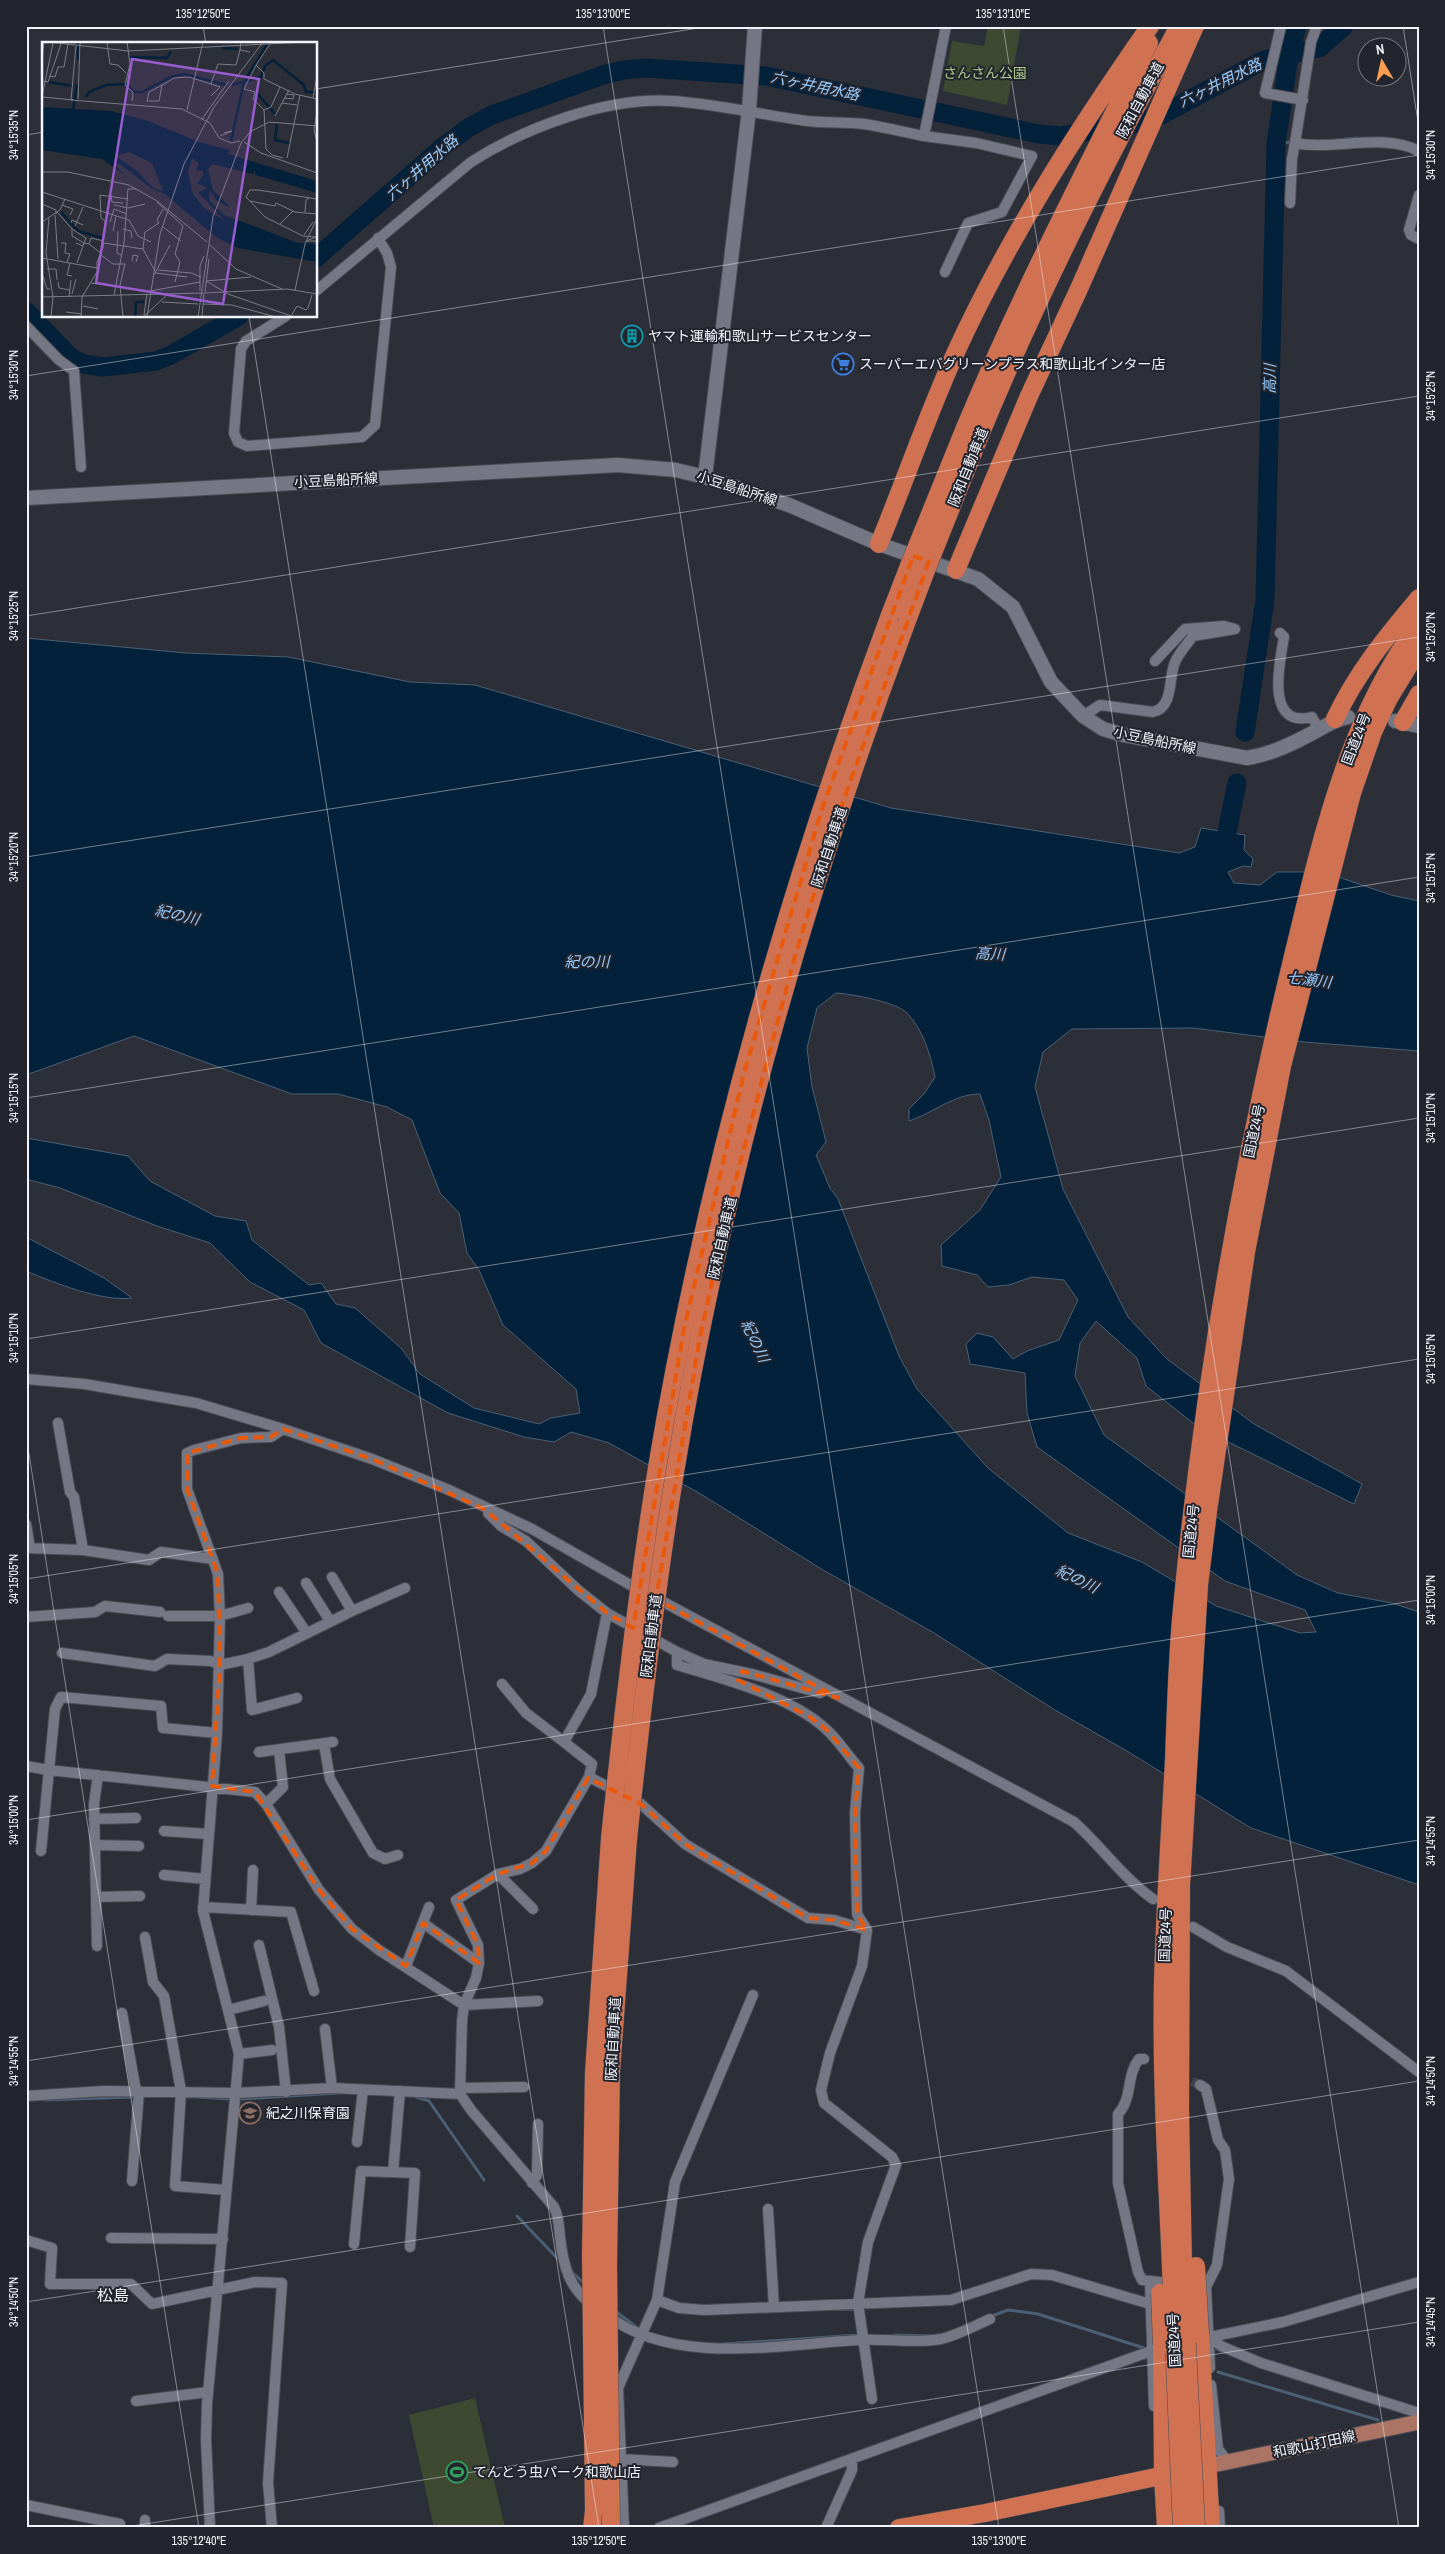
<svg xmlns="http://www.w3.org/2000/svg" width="1445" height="2554" font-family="'Archivo Narrow','Noto Sans JP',sans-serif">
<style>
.green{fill:#3f4931}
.water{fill:#03213a;stroke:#4b6074;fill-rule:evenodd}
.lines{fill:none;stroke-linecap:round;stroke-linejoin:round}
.stream{stroke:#4b6074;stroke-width:3}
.river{stroke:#03213a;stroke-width:19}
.street-tunnel{stroke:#40424c;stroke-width:10;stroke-dasharray:10 5;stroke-linecap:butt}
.street-casing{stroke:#4a4b55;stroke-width:12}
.secondary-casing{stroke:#4a4b55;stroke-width:16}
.primary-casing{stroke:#4a4b55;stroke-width:17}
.highway-casing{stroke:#4a4b55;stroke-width:19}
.street{stroke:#757884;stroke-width:10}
.secondary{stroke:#757884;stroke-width:14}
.primary{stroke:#ac7465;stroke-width:15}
.highway{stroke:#d07151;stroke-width:18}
.highway-bridge-casing{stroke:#4a4b55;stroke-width:19;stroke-linecap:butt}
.highway-bridge{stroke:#d07151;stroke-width:18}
.marked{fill:none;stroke:#e8590c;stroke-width:4;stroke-dasharray:10 6;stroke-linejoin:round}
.ticks{fill:none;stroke:#f3f4fb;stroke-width:1;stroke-opacity:0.45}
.labels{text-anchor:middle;stroke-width:4;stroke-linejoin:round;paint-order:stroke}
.park-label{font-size:14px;fill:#b0cb8b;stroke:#22242e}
.street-label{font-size:14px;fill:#f3f4fb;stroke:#22242e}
.poi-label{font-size:14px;fill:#f3f4fb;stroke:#22242e;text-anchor:start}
.water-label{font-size:15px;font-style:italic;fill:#97ccfe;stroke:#22242e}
.quarter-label{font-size:16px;fill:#f3f4fb;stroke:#22242e}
.inset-river{fill:none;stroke:#03213a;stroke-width:2.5}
.inset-road{fill:none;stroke:#7c7d86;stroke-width:1}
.view{fill:#995ece;fill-opacity:0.15;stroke:#995ece;stroke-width:2.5}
.inset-edge{fill:none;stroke:#f3f4fb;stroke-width:2.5}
.neatline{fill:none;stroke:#f3f4fb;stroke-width:2}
.ticks-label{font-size:12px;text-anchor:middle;fill:#f3f4fb}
</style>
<rect width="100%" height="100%" fill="#2c2e38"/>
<!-- green -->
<path class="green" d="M988 26H1021L1007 105 943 91 952 41 984 46Z
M475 2398 505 2528H434L409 2415Z"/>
<!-- water -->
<path class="water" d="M26 638 186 653 288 657 410 682 475 685 891 808 1179 853 1195 847 1201 828 1245 835 1244 850 1253 859 1251 867 1243 866 1228 872 1234 883 1260 885 1277 872H1324L1391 895 1419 901V1051L1304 1042 1193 1028 1072 1029 1043 1052 1035 1087 1063 1189 1128 1317 1167 1359 1254 1424 1362 1484 1354 1504 1198 1427 1146 1386 1137 1358 1096 1321 1080 1343 1075 1376 1104 1435 1297 1575 1338 1593 1392 1603 1419 1612V1885L1251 1828 1127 1751 1055 1710 934 1633 823 1570 699 1493 609 1443 571 1432 554 1442 524 1437 448 1413 321 1343 304 1310 250 1282 210 1243 157 1226 60 1188 26 1179V1138L128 1156 150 1181 215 1216 246 1221 252 1240 309 1285 321 1283 336 1304 355 1308 401 1348 420 1374 474 1408 539 1424 551 1418 580 1413 576 1389 503 1325 479 1270 467 1253 459 1213 440 1193 412 1120 387 1107 338 1094H292L134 1036 26 1075ZM836 993C852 994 896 1002 907 1013 923 1029 931 1056 935 1077L924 1094 909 1109V1121C933 1113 954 1094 980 1094L989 1120 1001 1177 980 1210 941 1245 942 1266 977 1275 988 1287 1009 1285 1032 1277 1064 1280 1078 1300 1059 1340 1027 1351 1013 1359 993 1337 977 1333 966 1344 970 1364 1025 1373 1027 1413 1037 1447 1225 1581 1305 1610 1316 1632 1300 1633 1216 1606 1142 1562 1068 1533 988 1468 917 1389 899 1356 838 1199 830 1188 816 1155 826 1142 812 1087 807 1048 817 1008Z
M26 1237 104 1278 132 1298C102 1302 55 1283 26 1271Z"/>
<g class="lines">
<!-- stream -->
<path class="stream" d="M1336 140 1357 138
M1276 144 1290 142
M197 2097 231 2099
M416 2097 429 2101 484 2180
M241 2099 338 2093
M44 2100 135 2097
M517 2216 557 2258
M573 2273 585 2284
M614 2310 639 2329
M989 2317 1008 2310 1038 2314 1144 2348
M895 2335 931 2336
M723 2344 859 2335
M1218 2372 1378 2420"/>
<!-- river -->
<path class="river" d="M316 258 444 146 468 128 492 115 603 75 623 70 646 68 766 76 1039 134 1060 136 1139 123 1161 115 1264 60 1319 48 1344 26
M26 311 70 357 84 364 103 367 156 361 171 355 239 316
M1245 732 1265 600 1276 144 1289 56 1297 26
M1222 857 1237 783"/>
<!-- street-tunnel -->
<path class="street-tunnel" d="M1178 2075 1200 2085"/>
<!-- street casing -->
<g class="street-casing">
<path id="street" d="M1281 26 1265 93 1303 100
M1317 26 1311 42 1295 143C1333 151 1383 132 1419 151
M924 136 976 143 1032 156 1002 212 968 223 945 272
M1419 195 1409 230 1411 235 1419 239
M1290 203 1292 159 1295 143
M316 291 471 162C526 127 607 97 672 101 718 104 762 115 807 121 826 123 845 122 864 124 884 127 904 132 924 136L946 26
M286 316 246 341 241 349 234 433 238 442 247 446 362 437 375 425 391 267 387 253 378 238
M26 326 59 360 74 371 81 467
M1280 633 1284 637C1280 661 1264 729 1312 717L1319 730
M1083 716 1100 705 1153 712C1174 707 1168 679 1175 662 1179 653 1187 644 1193 636L1235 629 1224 626 1185 629 1155 661
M26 1379 84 1384 196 1403 283 1429 372 1459 449 1490 532 1529 641 1591
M58 1423 70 1492 74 1497 83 1550
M488 1513 501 1526 526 1541 578 1590 607 1613 677 1652 704 1664 752 1674 820 1693
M26 1524 30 1548
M26 1548 83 1550 149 1560 161 1552 213 1559
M332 1577 352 1611
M306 1583 330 1621
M279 1592 306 1632
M654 1597 1074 1822C1102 1847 1122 1877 1153 1899
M168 1616H220L248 1608
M26 1617 95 1612 105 1606 160 1612
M677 1652V1665C724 1679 791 1696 827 1730 839 1741 848 1756 859 1768L855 1813 857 1914 867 1930 862 1966 830 2053 821 2090 824 2103 892 2157 896 2165 868 2242 858 2303 872 2399
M62 1653 155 1666 167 1659 211 1661 220 1665 248 1659 269 1652 352 1611 405 1588
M248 1659 252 1710 297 1698
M502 1684 526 1713 564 1742
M324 1744 330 1779 373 1853 385 1859 398 1855
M259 1752 333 1742
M26 1766 48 1770 255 1792 266 1804 319 1890 352 1929 379 1950 464 2005 538 2001
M589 1777 641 1804 685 1844 808 1918 834 1920 867 1930
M266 1804 283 1787 279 1750
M94 1819 136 1818
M164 1831 208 1834
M95 1845 139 1846
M41 1851 55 1709 61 1697 161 1706 163 1728 217 1733
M498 1874 533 1909
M164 1875 205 1879
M96 1897 140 1896
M203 1907 291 1912 314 1991
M251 1910 253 1870
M423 1923 479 1963
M1193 1927 1227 1947 1286 1971 1419 2072
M145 1937 153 1982 164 1996 181 2091 175 2186 226 2190
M259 1945 279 2027 286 2092
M97 1946 94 1804 98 1775
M406 1966 429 1907
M228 2010 264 2001
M122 2013 136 2091
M325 2029 332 2088
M239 2054 272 2050
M1144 2059H1139C1126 2075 1133 2098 1118 2114V2183L1138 2272 1142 2280 1176 2284
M1200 2085 1206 2089 1218 2140 1225 2150 1229 2179 1217 2265 1206 2287 1210 2368
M460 2088 524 2087
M26 2096 104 2091 235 2093 332 2088 460 2094
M357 2142 363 2090
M393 2172 400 2091
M132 2181 139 2091
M532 2183 537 2175 538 2124
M768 2209 774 2307
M111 2238 223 2239
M26 2240 52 2248 50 2284H131L152 2304 255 2282 282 2283 268 2483 272 2528
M354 2244 361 2171 415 2173 410 2247
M1150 2282 1154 2406
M657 2300 679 2308 704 2310 951 2300 1031 2274 1052 2275 1150 2304
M592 2305C569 2288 563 2265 560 2237 559 2226 559 2217 554 2207L471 2110 460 2094 462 2021 464 2005 476 1978 479 1963 478 1945 456 1900 498 1874 520 1869 532 1863 546 1851 589 1777 592 1764 564 1742 591 1694 607 1613
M608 2316C676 2367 781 2344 860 2340 886 2338 915 2344 941 2339 958 2335 974 2326 990 2319
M1210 2337 1221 2346 1261 2363 1419 2413
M1210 2337 1283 2322 1419 2282
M1211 2385 1218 2449 1228 2462
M136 2401 208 2392
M621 2459 673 2462
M26 2505 120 2524
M1219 2511 1220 2528
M145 2520V2528
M210 2528 206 2439 207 2404 239 2054 203 1911 217 1733 220 1616 218 1574 187 1489V1453L194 1450 241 1438 271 1437 283 1429
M624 2528 618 2388 657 2300 675 2182 753 1995
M659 2528 1151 2351
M826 2528 852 2470V2459"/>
</g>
<!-- secondary casing -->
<g class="secondary-casing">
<path id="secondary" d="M705 477 749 110 755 26
M26 498 618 465 676 470 705 477 789 505 879 544 978 579 1013 607 1051 682 1083 716 1103 729 1124 735 1247 758C1272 754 1294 743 1316 731 1328 725 1335 719 1348 717
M1395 721 1419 726"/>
</g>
<!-- primary casing -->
<g class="primary-casing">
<path id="primary" d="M1208 2466 1419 2422"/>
</g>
<!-- highway casing -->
<g class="highway-casing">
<path id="highway" d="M965 428C1020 296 1085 171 1149 43
M980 435C1038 294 1107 160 1179 26
M879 544C905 481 927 416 955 354 1008 238 1077 131 1150 26
M956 570 1029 396 1078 291 1195 26
M890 615 909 566
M905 626 925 573
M1335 719C1356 674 1386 637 1419 598
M1403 722 1419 694
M611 2071 628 1839
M594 2073 610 1838
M1183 2267 1180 2110 1181 1886 1199 1585 1208 1511 1246 1252 1282 1066 1352 793 1373 732 1389 698 1419 649
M1171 2268C1167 2172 1161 2076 1163 1981 1165 1907 1170 1834 1174 1761 1176 1711 1177 1660 1182 1609 1202 1397 1238 1185 1288 977 1318 855 1343 726 1419 623
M1200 2334 1211 2528
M1162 2345 1163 2476 1166 2528
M592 2528 594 2511
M899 2528 985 2513 1208 2466"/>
</g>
<!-- street -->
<use href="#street" class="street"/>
<!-- secondary -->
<use href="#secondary" class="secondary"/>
<!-- primary -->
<use href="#primary" class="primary"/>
<!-- highway -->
<use href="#highway" class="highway"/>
<!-- highway-bridge casing -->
<g class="highway-bridge-casing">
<path id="highway-bridge" d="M909 566 965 428
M925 573 980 435
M610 1838C623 1714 637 1591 657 1468 705 1180 788 888 890 615
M628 1839C641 1716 655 1594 675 1472 722 1184 803 899 905 626
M611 2071 608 2265 611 2528
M1196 2266 1200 2334
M1183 2267 1196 2528
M1171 2268 1182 2528
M1160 2293 1162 2345
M594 2511 591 2255 594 2073"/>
</g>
<!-- highway-bridge -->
<use href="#highway-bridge" class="highway-bridge"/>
</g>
<!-- marked area -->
<path class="marked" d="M913 556 929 561 838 816 795 956 728 1209 700 1337 656 1599 838 1698 742 1671 738 1680 810 1717 827 1730 859 1768 855 1813 857 1914 867 1930 834 1920 808 1918 685 1844 641 1804 588 1778 546 1851 532 1863 498 1874 456 1900 478 1945 479 1963 423 1923 406 1966 352 1929 319 1890 255 1792 212 1786 220 1665 218 1574 187 1489V1453L241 1438 271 1437 283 1429 372 1459 484 1509 607 1613 633 1628 684 1329 744 1073 821 812Z"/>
<!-- ticks -->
<path class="ticks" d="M203 26 206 44M603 26 999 2528M1003 26 1399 2528M1403 26 1419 128M316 89 711 26M26 135 44 132M249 316 599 2528M26 376 1419 155M26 616 1419 396M26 857 1419 637M26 1098 1419 877M26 1339 1419 1118M26 1435 199 2528M26 1579 1419 1359M26 1820 1419 1600M26 2061 1419 1840M26 2302 1419 2081M120 2528 1419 2322"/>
<!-- icons -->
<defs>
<g id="building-ring" transform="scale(1.125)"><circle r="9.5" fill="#22242e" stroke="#0f9aa8" stroke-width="1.5"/><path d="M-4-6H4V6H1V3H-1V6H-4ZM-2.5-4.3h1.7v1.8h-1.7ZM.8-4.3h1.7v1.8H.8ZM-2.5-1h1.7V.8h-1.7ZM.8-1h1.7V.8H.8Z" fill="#0f9aa8"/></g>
<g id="supermarket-ring" transform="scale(1.125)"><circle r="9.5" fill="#22242e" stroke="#3f7fe0" stroke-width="1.5"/><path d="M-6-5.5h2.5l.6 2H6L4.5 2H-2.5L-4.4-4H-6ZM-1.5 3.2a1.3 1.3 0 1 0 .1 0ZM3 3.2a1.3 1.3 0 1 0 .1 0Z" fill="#3f7fe0"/></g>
<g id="school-ring" transform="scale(1.125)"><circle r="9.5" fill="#22242e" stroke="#8d6e63" stroke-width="1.5"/><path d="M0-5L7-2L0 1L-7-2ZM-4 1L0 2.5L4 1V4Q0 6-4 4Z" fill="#8d6e63"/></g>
<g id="stadium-ring" transform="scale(1.125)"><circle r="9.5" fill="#22242e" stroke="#2e9e5b" stroke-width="1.5"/><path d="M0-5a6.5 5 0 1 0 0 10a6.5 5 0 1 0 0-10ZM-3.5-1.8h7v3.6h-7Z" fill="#2e9e5b"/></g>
</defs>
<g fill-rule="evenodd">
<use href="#building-ring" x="632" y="336"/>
<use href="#supermarket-ring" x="843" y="364"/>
<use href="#school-ring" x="250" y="2113"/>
<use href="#stadium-ring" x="457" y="2472"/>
</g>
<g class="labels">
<!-- park labels -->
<g class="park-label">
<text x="985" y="78">さんさん公園</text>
</g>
<!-- street labels -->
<g class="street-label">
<text transform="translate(1140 100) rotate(-62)" y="5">阪和自動車道</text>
<text transform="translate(968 467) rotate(-68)" y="5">阪和自動車道</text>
<text transform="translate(336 480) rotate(-3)" y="5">小豆島船所線</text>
<text transform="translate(737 488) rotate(18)" y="5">小豆島船所線</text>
<text transform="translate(1356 739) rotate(-69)" y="5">国道24号</text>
<text transform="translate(1155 740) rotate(12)" y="5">小豆島船所線</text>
<text transform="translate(829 847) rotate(-72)" y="5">阪和自動車道</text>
<text transform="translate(1254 1131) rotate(-78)" y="5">国道24号</text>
<text transform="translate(722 1238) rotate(-77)" y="5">阪和自動車道</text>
<text transform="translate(1191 1531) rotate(-84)" y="5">国道24号</text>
<text transform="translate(651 1636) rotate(-83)" y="5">阪和自動車道</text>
<text transform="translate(1165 1935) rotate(-88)" y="5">国道24号</text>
<text transform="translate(613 2039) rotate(-87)" y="5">阪和自動車道</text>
<text transform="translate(1174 2340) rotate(-93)" y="5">国道24号</text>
<text transform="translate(1314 2444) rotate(-12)" y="5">和歌山打田線</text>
</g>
<!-- poi labels -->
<g class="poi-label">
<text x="648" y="341">ヤマト運輸和歌山サービスセンター</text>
<text x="859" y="369">スーパーエバグリーンプラス和歌山北インター店</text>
<text x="266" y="2118">紀之川保育園</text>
<text x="473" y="2477">てんとう虫パーク和歌山店</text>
</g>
<!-- water labels -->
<g class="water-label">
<text transform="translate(1220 83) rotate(-26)" y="5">六ヶ井用水路</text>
<text transform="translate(815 86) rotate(12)" y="5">六ヶ井用水路</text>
<text transform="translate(422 168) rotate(-41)" y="5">六ヶ井用水路</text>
<text transform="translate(1270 379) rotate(-89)" y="5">高川</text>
<text transform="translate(177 915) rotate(13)" y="5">紀の川</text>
<text transform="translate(990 954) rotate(3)" y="5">高川</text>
<text x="587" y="967">紀の川</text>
<text transform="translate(1309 980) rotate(7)" y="5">七瀬川</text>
<text transform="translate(755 1341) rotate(65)" y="5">紀の川</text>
<text transform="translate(1077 1579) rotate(26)" y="5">紀の川</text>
</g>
<!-- quarter labels -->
<g class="quarter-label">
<text x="113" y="2301">松島</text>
</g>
</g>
<!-- overview -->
<g transform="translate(42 42)">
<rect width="275" height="275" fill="#2c2e38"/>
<path d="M0 65 69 69 106 79 157 100 188 108 186 112 275 139V151L214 133 212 128V132L170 122 166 127 171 148 189 166 175 159 168 148 167 158 182 173 256 201 275 202V220L196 206 174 195 123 152 110 147 78 122 70 120 83 133 60 117 0 108ZM87 110 110 121 121 149 112 147 94 128 73 114ZM150 116 157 122 154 128 161 129V134L155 141 166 146 156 150 183 179 162 166 151 152 146 130Z" fill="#03213a" fill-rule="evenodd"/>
<path class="inset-river" d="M36 0V18M180 6 196 7M88 15 125 16 129 9M7 40 30 44M190 43 219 35 223 24 231 18 262 43 264 50H275M215 51 233 72M44 55 47 50 64 43 84 42 92 50H100L129 35 142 32 184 43M31 68 35 42M235 82 233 98 247 101M189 99 202 40 226 1M19 170 36 189 60 196M93 275 94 260H102"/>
<path class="inset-road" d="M7 0 86 9 265 0M68 0 65 2 68 22 76 23 84 31M85 0 88 22 83 43 91 50 90 59M199 0 198 8 208 10M228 2 214 23 222 31V37L253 52 275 57M0 18 2 0M214 23 202 47 213 50 211 57 222 68 224 107 230 113 241 116M7 34 13 35 16 25H22L26 2M2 39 6 40 19 2M120 43 117 59H105L107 50 111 48 129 38 132 36 147 35 169 42 176 22 194 23 198 8M169 54 178 45 169 42M0 55 11 1M0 55 32 58M242 56 251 57 252 53 245 52M271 56 275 34M36 57 38 0M29 58 34 4M29 58 140 67 168 81 177 96 189 101 198 99M240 61 255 63M145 68 161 0M222 68 229 65 238 45M275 70 272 88 275 100M233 74 247 48M160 77 187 39M178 94 190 89 182 91M202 100 219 111 275 131M245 116 258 53M0 130H26L87 143 115 159 165 200M0 150 87 178 96 194 109 200M58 153 86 157M69 153 70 160 81 161M275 157 216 148H208L204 155 223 175 261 194 274 195 264 199H275M208 159 233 164 234 161 253 170 275 172M115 160 141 184 133 212 138 220 133 240M0 162 14 168V172M20 163 31 167 28 173M72 163 86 166 103 162M121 167 115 178 117 181 103 190 101 207 114 231 145 235M15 170 30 187M263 170 264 158 267 156M13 173 16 217M7 176 4 211 11 255 9 275M0 180 18 168 23 157M68 180 72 167 85 172M29 181 30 178 41 183M238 182 251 169M33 184 41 165M121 185 139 199M81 187 89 189 90 196M71 189 74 174M76 189 75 211 79 213M262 193 271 180M19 201H24L23 211 28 212 25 220M34 201 41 204 35 221M62 201 101 207M47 202 60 212M168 203 194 227 240 247M41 204 42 201 30 194V187L44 196 42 201 47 202 49 196 62 199M59 213 71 222H83L78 243 81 275M0 216 55 226M90 219 91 213 96 214 94 220M28 221 25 233 30 234M5 227H14L15 238M116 228 149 231 159 235M112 233 128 203M1 234 5 247H8M164 239 186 252 252 275M164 239 209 235M16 240 17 246 28 248M49 241 64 243M253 248 263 202 275 176M108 249 158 240M158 249V224L162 214M163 250 167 217M162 251 245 247 275 252M30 252 34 237M72 253 82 201 86 147H94M0 255 161 251M27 255 29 238M120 260 156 262M161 262 190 263 234 275M41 264 56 267M24 270 40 272M102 273 105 252M249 274 255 264 264 268 266 266 270 253M39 275 40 255 55 230V220L61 206 63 179 59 176 58 153M101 275 126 252M105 275 118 192 142 122 172 65 221 0M156 275 171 175 199 101 208 90 227 80 275 84M160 275 162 251"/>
<path class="view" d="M90 17 217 37 181 262 54 241Z"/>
<rect width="275" height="275" class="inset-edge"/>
</g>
<!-- border -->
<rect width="1445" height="2554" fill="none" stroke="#22242e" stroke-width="55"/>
<!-- north arrow -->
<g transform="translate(1382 62) rotate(351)"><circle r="24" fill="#22242e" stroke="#767780"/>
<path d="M0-4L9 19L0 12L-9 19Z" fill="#fc9e52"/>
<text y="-8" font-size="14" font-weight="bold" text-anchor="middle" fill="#f3f4fb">N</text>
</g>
<rect x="28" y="28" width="1390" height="2498" class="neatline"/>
<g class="ticks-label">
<text x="203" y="18">135°12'50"E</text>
<text x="603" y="18">135°13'00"E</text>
<text x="1003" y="18">135°13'10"E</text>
<text transform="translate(14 135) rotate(-90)" y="4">34°15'35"N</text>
<text transform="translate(1431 155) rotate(-90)" y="4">34°15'30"N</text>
<text transform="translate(14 375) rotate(-90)" y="4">34°15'30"N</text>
<text transform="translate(1431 396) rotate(-90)" y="4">34°15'25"N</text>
<text transform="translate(14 616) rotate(-90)" y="4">34°15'25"N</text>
<text transform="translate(1431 637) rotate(-90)" y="4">34°15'20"N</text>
<text transform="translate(14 857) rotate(-90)" y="4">34°15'20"N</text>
<text transform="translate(1431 878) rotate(-90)" y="4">34°15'15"N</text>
<text transform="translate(14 1098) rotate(-90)" y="4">34°15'15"N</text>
<text transform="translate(1431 1118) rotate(-90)" y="4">34°15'10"N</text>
<text transform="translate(14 1338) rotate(-90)" y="4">34°15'10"N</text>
<text transform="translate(1431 1359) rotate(-90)" y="4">34°15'05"N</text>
<text transform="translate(14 1579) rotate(-90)" y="4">34°15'05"N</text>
<text transform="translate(1431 1600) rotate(-90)" y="4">34°15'00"N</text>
<text transform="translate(14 1820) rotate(-90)" y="4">34°15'00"N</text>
<text transform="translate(1431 1841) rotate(-90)" y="4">34°14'55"N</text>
<text transform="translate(14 2061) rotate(-90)" y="4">34°14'55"N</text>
<text transform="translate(1431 2081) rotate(-90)" y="4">34°14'50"N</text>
<text transform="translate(14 2302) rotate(-90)" y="4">34°14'50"N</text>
<text transform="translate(1431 2322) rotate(-90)" y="4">34°14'45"N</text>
<text x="199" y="2545">135°12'40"E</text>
<text x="599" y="2545">135°12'50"E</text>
<text x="999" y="2545">135°13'00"E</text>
</g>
</svg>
